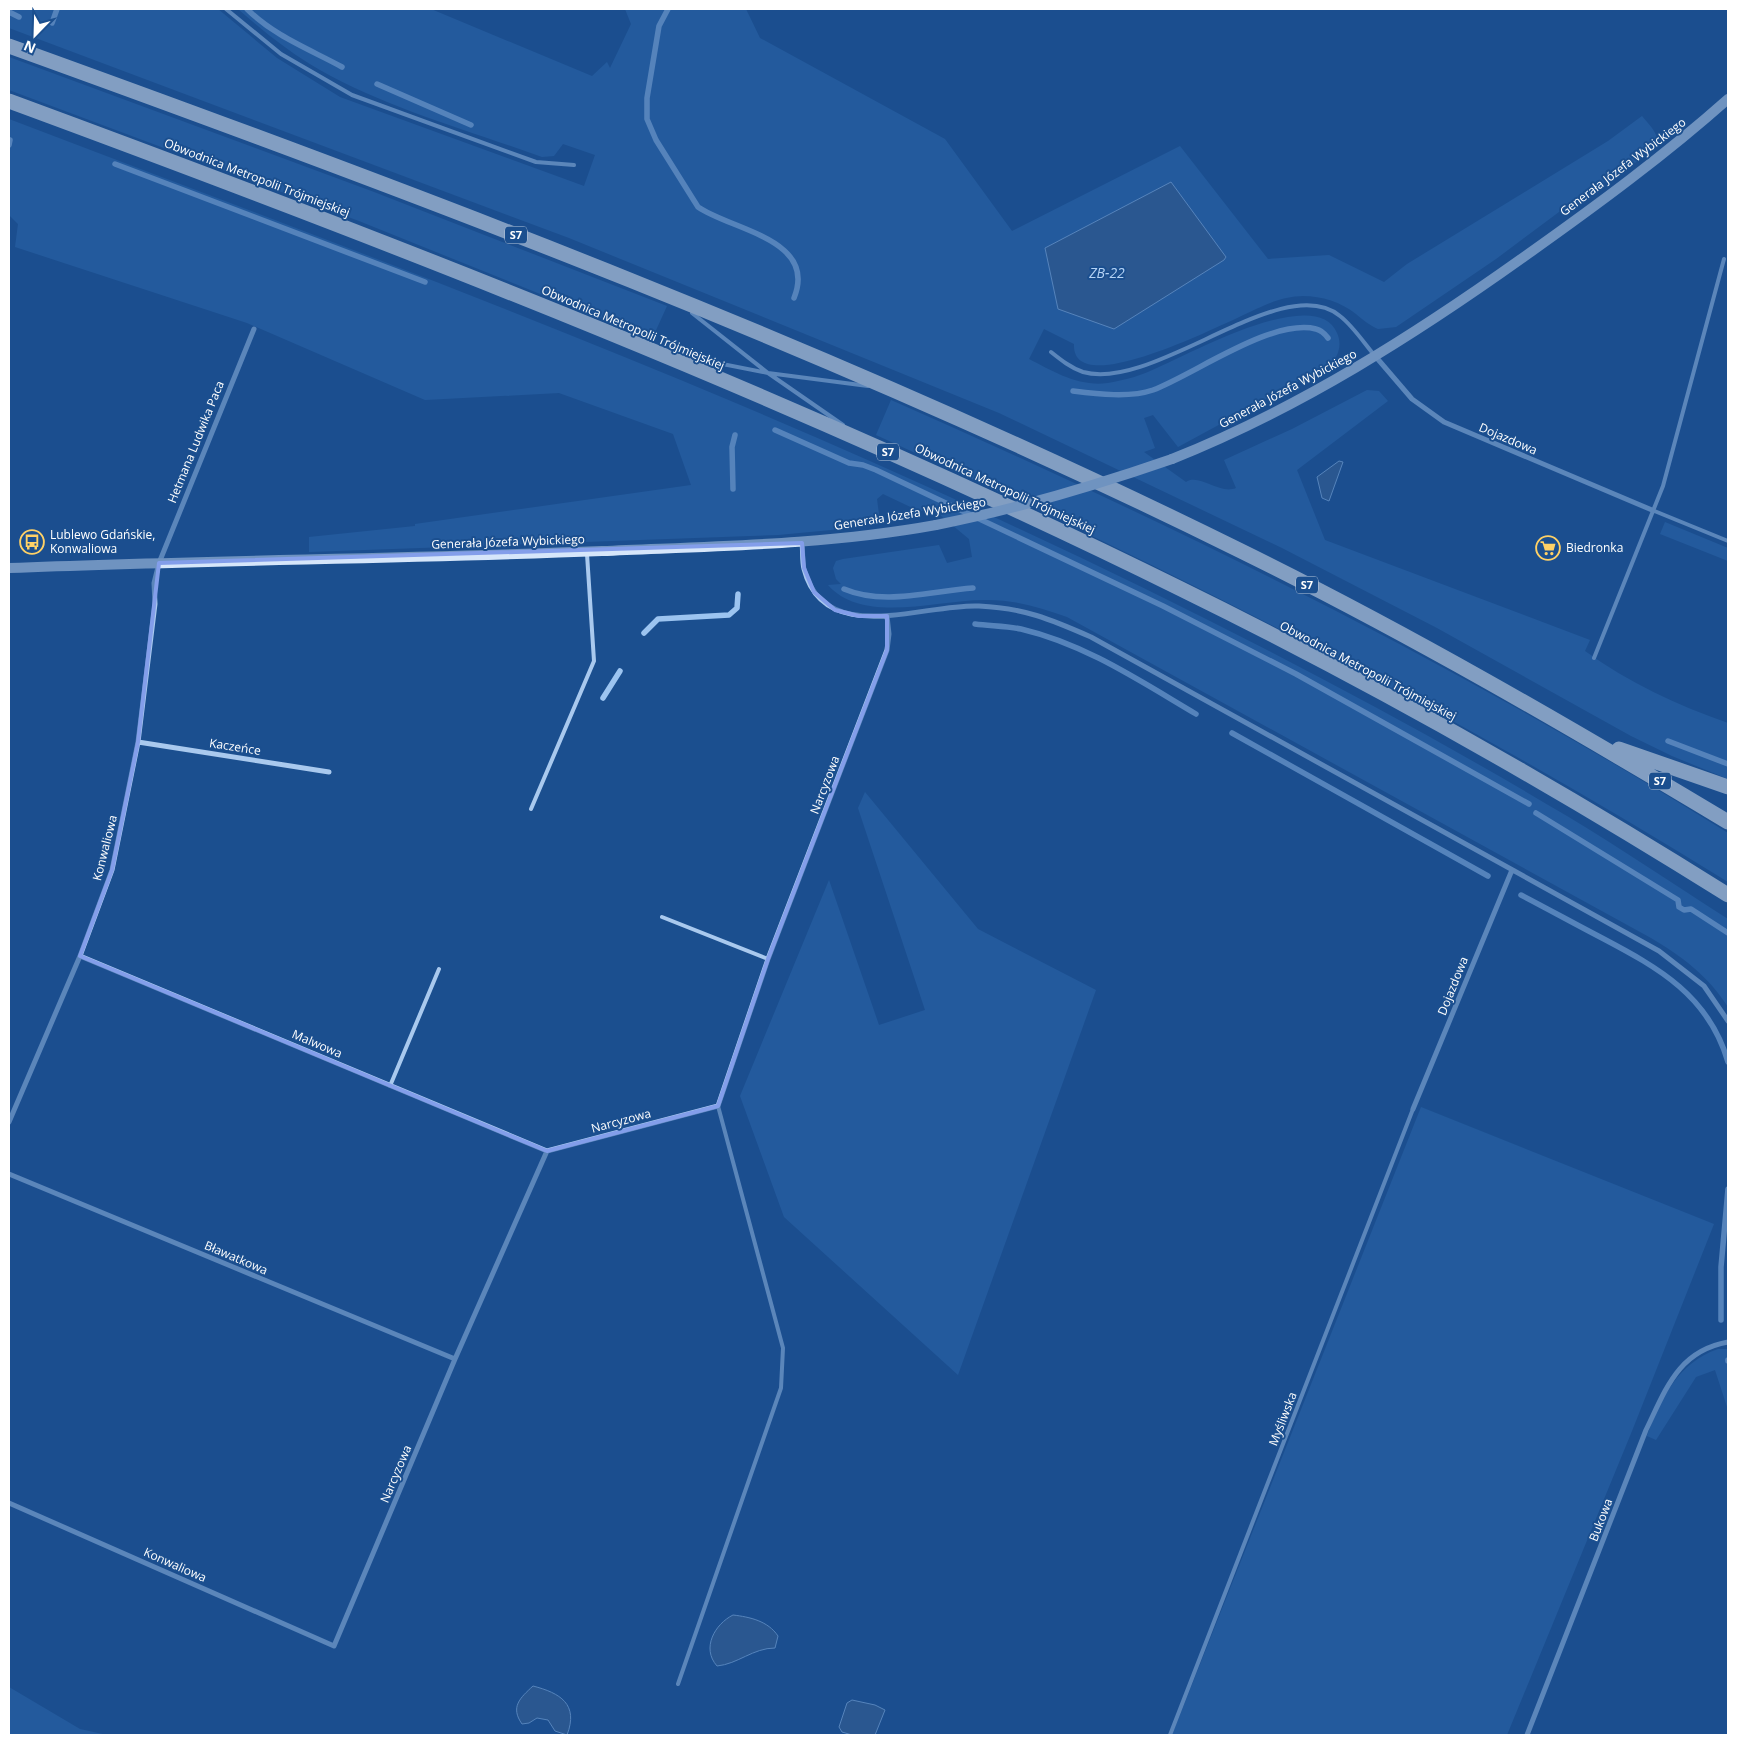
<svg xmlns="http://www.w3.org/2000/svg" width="1737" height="1744" font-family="'Open Sans',sans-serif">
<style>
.green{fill:#2e69ad}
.water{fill:#3c6290;stroke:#9cc4f0}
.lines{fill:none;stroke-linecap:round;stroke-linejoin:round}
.stream{stroke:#9cc4f0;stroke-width:5.5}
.service{stroke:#a9c9ee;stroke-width:4}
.minor{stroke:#a9c9ee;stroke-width:5}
.secondary{stroke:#d6e6fa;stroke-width:10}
.motorway{stroke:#fff;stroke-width:15}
.secondary-bridge{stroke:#d6e6fa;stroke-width:10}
.marked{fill:none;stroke:#839eea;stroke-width:4;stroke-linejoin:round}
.labels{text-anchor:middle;stroke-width:4;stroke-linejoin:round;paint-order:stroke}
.shield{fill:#1b4f8f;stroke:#bbcadd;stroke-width:1}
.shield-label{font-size:11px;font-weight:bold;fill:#fff}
.street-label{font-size:12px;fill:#fff;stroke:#1b4f8f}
.poi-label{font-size:12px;fill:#fff;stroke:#1b4f8f;text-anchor:start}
.water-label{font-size:14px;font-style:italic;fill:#b5d3f5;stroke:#1b4f8f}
</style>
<rect width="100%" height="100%" fill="#1b4f8f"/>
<!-- green -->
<path class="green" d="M9 9H218L277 58 340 97 584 186 595 155 563 144 554 156 542 157C470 131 387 108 320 70 290 53 264 32 238 9H431L592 76 607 62 610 68 631 24 625 9H746L760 38 945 139 1012 231 1180 146 1268 259 1329 255 1384 282 1407 264 1608 141 1642 116C1651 127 1665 139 1652 152L1563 209 1496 259 1396 327 1378 329C1369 325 1363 320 1356 314 1341 302 1322 296 1303 296 1292 296 1280 299 1270 303 1247 311 1071 407 1074 344L1044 329 1029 359C1054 372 1079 387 1108 383 1126 380 1143 375 1159 367 1190 354 1317 283 1337 333 1342 344 1339 355 1331 364L1178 447 1153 415 1144 418 1155 448 1144 452 1186 482C1199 473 1219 495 1236 488L1224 460 1292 429 1367 390 1379 391 1388 401 1297 470 1325 540 1590 640 1585 651C1629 683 1677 705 1728 723V779L1672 756 1631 736 1437 628 1282 548 999 413 569 238 9 28Z
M9 57 374 192 667 306 652 339 359 221 9 90Z
M9 119C253 212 497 302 738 404 1021 524 1304 659 1567 816 1622 849 1675 885 1728 919V1007C1709 977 1682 956 1651 938L1067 617C1042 608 1016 600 989 600 941 598 864 626 828 585L841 584 836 579 833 568 836 561 843 559 939 545 947 563 972 557 969 539 934 510 919 511 883 494 877 499 880 522 831 530 778 535 309 552V537L415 526V524L691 485 673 434 559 393 425 400 247 323 15 247 18 224 9 215Z
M891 400C1179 527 1461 666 1728 833V882C1455 712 1169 568 876 435Z
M1665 522 1728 548V561L1660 534Z
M865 792 978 929 1096 990 958 1375 784 1217 740 1096 829 880 879 1025 925 1010 858 808Z
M1421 1107 1714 1224 1632 1431 1507 1735H1172Z
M1718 1349H1728V1410L1715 1370 1696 1377 1656 1440 1647 1436C1660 1399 1679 1362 1718 1349Z
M9 1687 80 1729 107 1735H9Z"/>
<!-- water -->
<path class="water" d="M1171 182 1226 257 1224 260 1114 329 1058 309 1045 248Z
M1339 461 1343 462 1329 501 1322 498 1317 477Z
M733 1615C750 1617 768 1621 778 1636L775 1648C753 1648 738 1664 717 1666 701 1648 715 1624 733 1615Z
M533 1686C560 1693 579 1704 567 1735L555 1731 548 1720 537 1718 529 1723 522 1724C510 1707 520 1698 533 1686Z
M852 1700 875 1705 885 1710 875 1735H852L842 1732 839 1727 847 1703Z"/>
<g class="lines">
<!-- stream -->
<path class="stream" d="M247 9C274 36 309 49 342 67
M668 9 659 26 647 98V119L656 140 698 207C731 230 818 239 794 298
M9 12 19 17
M52 23 57 9
M377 84 471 125
M9 145 10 140
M115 164 425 282
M1073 391C1097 394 1130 398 1153 390 1195 374 1272 318 1316 329 1321 330 1325 334 1328 338
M775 430 849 463 863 465 876 470 1163 606 1296 674 1529 804
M733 489 732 447 735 435
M844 589C884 606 930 591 973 588
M975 624C990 626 1006 626 1021 629 1085 644 1140 681 1196 714
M644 633 658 619 729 615 737 608 738 594
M603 698 620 671
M1232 733 1488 876
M1668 741 1728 764
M1536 813 1678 900 1679 907 1684 910 1691 909 1728 933
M1521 895C1548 909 1575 924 1602 938 1659 968 1709 996 1728 1062
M1721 1320V1267L1728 1189
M1728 1360V1361"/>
<!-- service -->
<path class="service" d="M226 9 281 54 352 95 536 162 574 165
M692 313 768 373 843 425
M1051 352C1061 360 1071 368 1083 372 1155 392 1283 269 1340 316 1353 326 1364 343 1375 356
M682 356 768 373 868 386
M1652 510 1728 541
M1594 658 1663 486 1724 259
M531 809 594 661 587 554
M662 917 768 959
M390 1086 439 969
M678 1684 781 1388 783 1348 718 1106
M1170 1735 1413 1109"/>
<!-- minor -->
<path class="minor" d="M1376 357 1412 399 1444 422 1652 510
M802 543C803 551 802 561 804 569 824 648 925 603 979 606 1024 608 1050 619 1091 637L1659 951 1704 986 1728 1021
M138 742 329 772
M80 956 547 1151
M1413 1109 1512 870
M9 1122 80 956 112 870 138 742 155 604 154 583 159 563 254 329
M9 1174 455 1359
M9 1503 334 1646 455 1359 547 1151 718 1106 768 959 887 650 889 634 887 616
M1527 1735 1646 1430C1666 1389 1678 1351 1728 1342"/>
<!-- secondary -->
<path class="secondary" d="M1172 459C1300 408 1416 334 1528 254 1597 205 1665 155 1728 99
M9 568C206 560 404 559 602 551 714 546 826 545 936 525"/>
<!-- motorway -->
<path class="motorway" d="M9 46C425 196 841 353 1239 550 1406 632 1568 726 1728 822
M9 101C405 247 800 401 1179 588 1367 680 1551 784 1728 895
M1619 749 1728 787"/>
<!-- secondary-bridge -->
<path class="secondary-bridge" d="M936 525C1017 509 1094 486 1172 459"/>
</g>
<!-- marked area -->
<path d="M0 0H1737V1744H0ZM802 543 804 568 814 592 835 610 859 616H887V650L768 959 718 1106 547 1151 80 956 112 870 138 742 159 563Z" fill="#1b4f8f" fill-opacity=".55" fill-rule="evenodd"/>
<path class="marked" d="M802 543 804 568 814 592 835 610 859 616H887V650L768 959 718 1106 547 1151 80 956 112 870 138 742 159 563Z"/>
<!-- icons -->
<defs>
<g id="bus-ring" transform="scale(1.25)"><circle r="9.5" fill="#1b4f8f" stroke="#ffd166" stroke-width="1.5"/><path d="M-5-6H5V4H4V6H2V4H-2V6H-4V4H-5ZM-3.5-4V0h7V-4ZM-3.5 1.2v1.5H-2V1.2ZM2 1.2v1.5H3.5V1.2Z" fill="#ffd166"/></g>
<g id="supermarket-ring" transform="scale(1.25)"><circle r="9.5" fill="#1b4f8f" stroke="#ffd166" stroke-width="1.5"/><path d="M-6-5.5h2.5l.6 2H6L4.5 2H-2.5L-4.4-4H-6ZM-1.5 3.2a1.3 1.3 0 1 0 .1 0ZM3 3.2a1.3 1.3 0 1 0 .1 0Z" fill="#ffd166"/></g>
</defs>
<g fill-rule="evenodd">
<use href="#bus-ring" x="32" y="542"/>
<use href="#supermarket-ring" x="1548" y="548"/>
</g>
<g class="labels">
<!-- shield labels -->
<g class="shield">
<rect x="505" y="226.5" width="22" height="17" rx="4"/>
<rect x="877" y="443.5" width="22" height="17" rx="4"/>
<rect x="1296" y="576.5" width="22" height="17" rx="4"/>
<rect x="1649" y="772.5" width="22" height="17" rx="4"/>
</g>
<g class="shield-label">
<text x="516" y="239">S7</text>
<text x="888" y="456">S7</text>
<text x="1307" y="589">S7</text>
<text x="1660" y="785">S7</text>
</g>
<!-- street labels -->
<g class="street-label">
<text transform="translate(1623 167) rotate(-37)" y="4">Generała Józefa Wybickiego</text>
<text transform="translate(257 178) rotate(21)" y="4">Obwodnica Metropolii Trójmiejskiej</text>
<text transform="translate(633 328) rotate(23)" y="4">Obwodnica Metropolii Trójmiejskiej</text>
<text transform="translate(1288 389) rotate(-28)" y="4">Generała Józefa Wybickiego</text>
<text transform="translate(1508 439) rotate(23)" y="4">Dojazdowa</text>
<text transform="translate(196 442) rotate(-68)" y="4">Hetmana Ludwika Paca</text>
<text transform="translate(1005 489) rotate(25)" y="4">Obwodnica Metropolii Trójmiejskiej</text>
<text transform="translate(910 514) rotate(-9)" y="4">Generała Józefa Wybickiego</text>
<text transform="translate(508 542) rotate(-2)" y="4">Generała Józefa Wybickiego</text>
<text transform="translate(1368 671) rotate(28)" y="4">Obwodnica Metropolii Trójmiejskiej</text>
<text transform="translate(235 747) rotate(9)" y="4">Kaczeńce</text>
<text transform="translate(825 785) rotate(-69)" y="4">Narcyzowa</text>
<text transform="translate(105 848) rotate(-76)" y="4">Konwaliowa</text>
<text transform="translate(1453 986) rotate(-68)" y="4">Dojazdowa</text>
<text transform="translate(317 1044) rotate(23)" y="4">Malwowa</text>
<text transform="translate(621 1121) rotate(-15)" y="4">Narcyzowa</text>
<text transform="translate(236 1258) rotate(23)" y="4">Bławatkowa</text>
<text transform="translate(1283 1419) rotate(-69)" y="4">Myśliwska</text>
<text transform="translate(396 1474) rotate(-67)" y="4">Narcyzowa</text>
<text transform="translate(1601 1520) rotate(-69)" y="4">Bukowa</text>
<text transform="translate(175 1565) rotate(24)" y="4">Konwaliowa</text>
</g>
<!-- poi labels -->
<g class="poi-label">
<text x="50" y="539">Lublewo Gdańskie,<tspan x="50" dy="14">Konwaliowa</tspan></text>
<text x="1566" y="552">Biedronka</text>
</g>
<!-- water labels -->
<g class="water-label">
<text x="1107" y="278">ZB-22</text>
</g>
</g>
<!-- border -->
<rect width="1737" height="1744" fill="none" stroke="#ffffff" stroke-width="20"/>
<!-- north arrow -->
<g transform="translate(35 35) rotate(203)" stroke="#1b4f8f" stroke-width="4" paint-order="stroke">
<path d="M0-4L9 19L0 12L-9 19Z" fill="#ffffff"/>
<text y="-8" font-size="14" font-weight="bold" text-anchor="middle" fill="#ffffff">N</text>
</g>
</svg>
